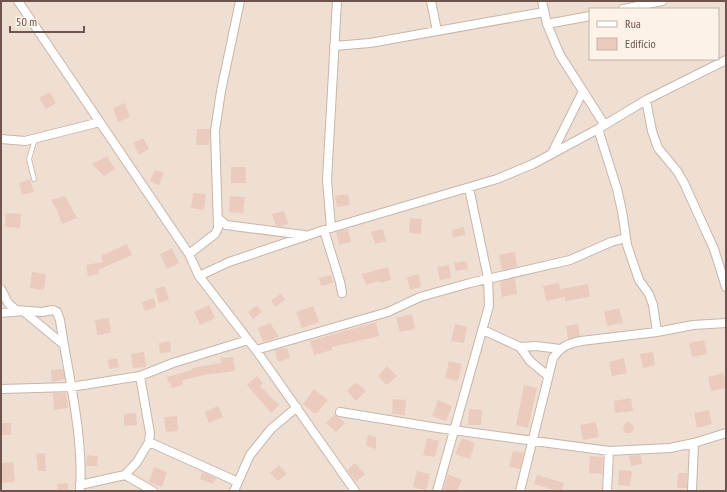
<svg xmlns="http://www.w3.org/2000/svg" width="727" height="492" font-family="'PT Sans Narrow',sans-serif">
<style>
.residential{fill:#efdfd2;fill-rule:evenodd}
.building{fill:#ebcbbd}
.lines{fill:none;stroke-linecap:round;stroke-linejoin:round}
.service-casing{stroke:#c8b5ab;stroke-width:5.5}
.minor-casing{stroke:#c8b5ab;stroke-width:10}
.service{stroke:#fff;stroke-width:4}
.minor{stroke:#fff;stroke-width:8}
</style>
<rect width="100%" height="100%" fill="#f9eee2"/>
<!-- residential -->
<path class="residential" d="M1 1H726V491H1ZM590 9H718V59H590Z"/>
<!-- building -->
<path class="building" d="M50 92 56 103 46 109 39 98Z
M125 103 130 117 118 122 113 108Z
M197 129H210L209 145H196Z
M143 138 149 149 139 155 133 143Z
M107 156 115 169 104 176 92 164Z
M231 167H246V183H231Z
M155 170 164 173 159 185 150 181Z
M30 179 34 192 22 195 19 183Z
M193 193 206 194 204 210 191 208Z
M348 194 350 205 337 207 335 196Z
M65 196 77 218 62 224 57 210 51 200Z
M230 196 245 197 243 213 229 212Z
M284 211 288 224 280 226H276L272 214Z
M6 213 21 214 20 228 5 227Z
M410 218 422 219 421 234 409 233Z
M464 227 465 235 453 237 452 230Z
M348 229 351 242 339 245 336 232Z
M383 229 386 241 375 244 371 232Z
M127 244 132 255 98 270 99 274 88 276 86 265 103 262 101 256Z
M172 248 179 263 167 269 160 254Z
M515 252 517 267 502 270 499 255Z
M466 261 468 269 456 271 454 263Z
M449 265 451 278 440 280 437 267Z
M388 267 391 280 380 283 379 281 366 285 362 274Z
M32 272 46 274 44 290 30 288Z
M419 274 421 287 410 290 407 277Z
M331 275 333 283 321 286 319 278Z
M515 278 517 294 502 297 500 282Z
M559 283 560 289 588 284 590 297 565 301V297L546 301 543 286Z
M165 286 169 300 159 303 155 289Z
M281 294 285 300 275 307 271 300Z
M154 298 156 307 145 311 142 302Z
M209 305 215 318 200 325 194 312Z
M257 305 262 312 253 319 248 312Z
M313 306 319 322 302 328 296 312Z
M619 308 623 323 607 326 604 312Z
M412 314 415 329 400 332 396 318Z
M109 318 111 333 97 335 95 320Z
M376 322 379 336 332 347V350L314 355 310 341Z
M270 323 279 337 263 342 258 328Z
M455 324 467 327 464 343 451 341Z
M578 324 580 336 568 339 566 326Z
M704 340 707 354 692 357 689 343Z
M170 341 171 352 160 353 159 343Z
M283 348V349L287 348 290 358 278 362 275 350Z
M144 352 146 367 133 368 131 354Z
M653 352 655 365 643 368 640 354Z
M233 357 235 371 209 374 182 380 183 385 172 388 170 382 168 383 167 377 192 370V368L221 363 220 358Z
M117 358 119 367 109 369 108 360Z
M624 358 627 373 612 376 609 362Z
M449 361 462 364 458 381 445 378Z
M387 366 397 376 387 385 378 376Z
M63 369 65 379 52 382 51 370Z
M724 373 726 388 711 391 708 377Z
M257 376 263 383 260 386 279 405 271 413 247 385Z
M356 382 366 391 356 401 347 391Z
M524 385 537 388 528 428 516 425Z
M314 389 328 400 317 413H314L303 404Z
M53 393H66L68 408 54 410Z
M631 398 633 411 615 413 614 401Z
M393 399 406 400 405 415 392 414Z
M438 400 452 406 446 421 432 416Z
M218 406 223 417 209 423 205 412Z
M469 409 482 410 481 425H468Z
M709 410 712 424 697 428 694 413Z
M136 413 137 425 124 426V414Z
M335 414 345 423 336 432 326 423Z
M177 416 178 431 166 432 164 417Z
M627 421 634 426 633 431 630 433H625L623 430 624 426Z
M596 422 599 437 583 440 580 425Z
M1 423H11V435H1Z
M368 435 376 437V449L366 446Z
M427 438 439 441 435 457 423 455Z
M462 438 475 443 470 459 455 454Z
M513 451 524 453 520 469 509 467Z
M45 453 46 471H38L36 454Z
M87 455 98 456 97 466H86Z
M641 455 642 464 631 466 629 456Z
M590 456 603 457 602 474 589 473Z
M13 462 15 482 1 483V463Z
M355 463 365 474 356 482 347 470Z
M279 465 287 474 278 481 270 473Z
M154 467 167 472 162 487 149 482Z
M619 470 632 471 630 486 618 485Z
M417 471 430 474 426 490 413 487Z
M202 472 216 478 213 484 200 479Z
M678 473H687V488H677Z
M448 474 462 480 457 491H443Z
M537 475 564 483 562 491H558L534 484Z
M68 483V491H58L57 484Z"/>
<g class="lines">
<!-- service casing -->
<g class="service-casing">
<path id="service" d="M34 179 29 159 35 139"/>
</g>
<!-- minor casing -->
<g class="minor-casing">
<path id="minor" d="M18 1 189 254 199 276 256 350 355 491
M431 1 437 31
M542 1 547 24 560 55 604 124
M623 9 662 1
M547 24 590 16
M334 46 370 43 544 12
M646 100 652 131 658 148 677 171 684 183 714 249 726 287
M598 129 617 189 622 211 627 245 639 280 649 294 653 305 657 332
M1 139 25 141 100 122
M552 153 583 91
M218 218 226 225 304 235
M331 228 327 180 337 1
M324 230 340 282 342 293
M189 254 215 234 218 228 215 131 221 91 240 1
M199 276 229 262 324 230 497 179 533 164 598 129 646 100 726 60
M1 289 8 303 16 310 42 312 53 310 57 312 60 320C68 375 84 436 80 491
M1 313 23 311 63 344
M483 330 520 347 530 361 548 376
M520 347 536 346 560 349
M256 350 388 312 420 297 470 283 570 260 611 242 626 238
M1 389 71 387 140 376 173 363 248 340
M340 412 438 428 609 451 670 448 694 443 726 433
M149 442 238 482
M125 475 153 491
M80 485 125 475 137 462 149 442 150 433 140 376
M234 491 250 455 271 429 297 407
M437 491 489 306 488 278 469 188
M520 491 553 358C562 346 567 344 581 341L657 332 693 325 726 323
M607 491 609 451
M692 491 694 443"/>
</g>
<!-- service -->
<use href="#service" class="service"/>
<!-- minor -->
<use href="#minor" class="minor"/>
</g>
<!-- border -->
<rect width="727" height="492" fill="none" stroke="#6d544c" stroke-width="4"/>
<!-- legend -->
<rect x="589" y="8" width="130" height="52" fill="#fcf2e8" stroke="#c3b3aa"/>
<rect x="597" y="21" width="20" height="6" fill="#ffffff" stroke="#c3b3aa"/>
<text x="625" y="28" font-size="12" fill="#6d544c">Rua</text>
<rect x="597" y="38" width="20" height="12" fill="#ebcbbd" stroke="#c3b3aa"/>
<text x="625" y="48" font-size="12" fill="#6d544c">Edifício</text>
<!-- scale -->
<path d="M10 26v6h74v-6" fill="none" stroke="#6d544c" stroke-width="2"/>
<text x="16" y="26" font-size="12" fill="#6d544c" stroke="#fcf2e8" stroke-width="3" paint-order="stroke">50 m</text>
</svg>
